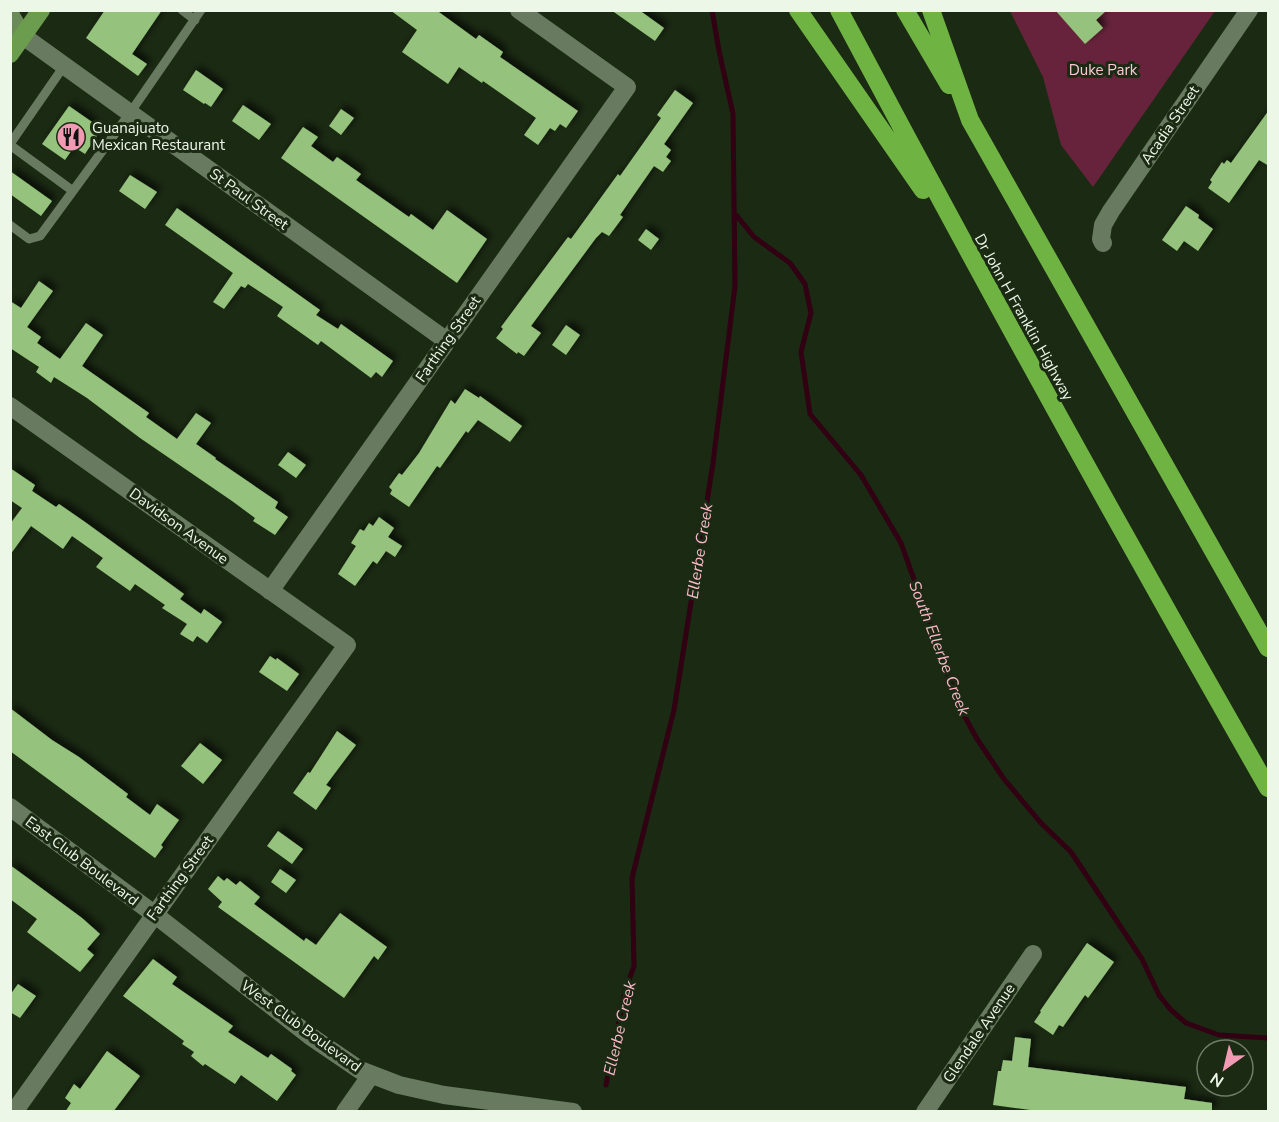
<svg xmlns="http://www.w3.org/2000/svg" width="1279" height="1122" font-family="'Nunito Sans',sans-serif">
<style>
.green{fill:#67233b}
.lines{fill:none;stroke-linecap:round;stroke-linejoin:round}
.stream{stroke:#310013;stroke-width:5}
.building{fill:#95c27b;filter:url(#shadow)}
.service{stroke:#687a60;stroke-width:9}
.minor{stroke:#687a60;stroke-width:18}
.tertiary{stroke:#687a60;stroke-width:18}
.secondary{stroke:#6a8b57;stroke-width:18}
.primary{stroke:#6c9c4e;stroke-width:18}
.motorway{stroke:#6fb342;stroke-width:18}
.labels{text-anchor:middle;stroke-width:6;stroke-linejoin:round;paint-order:stroke}
.park-label{font-size:15px;fill:#f9cad6;stroke:#1b2a13}
.street-label{font-size:15px;fill:#edf7e8;stroke:#1b2a13}
.poi-label{font-size:15px;fill:#edf7e8;stroke:#1b2a13;text-anchor:start}
.water-label{font-size:16px;font-style:italic;fill:#fdb8cb;stroke:#1b2a13}
</style>
<defs>
<filter id="shadow"><feDropShadow dx="4.5" dy="-4.5" stdDeviation="3" flood-color="#0009"/></filter>
</defs>
<rect width="100%" height="100%" fill="#1b2a13"/>
<!-- green -->
<path class="green" d="M1010 11H1215L1093 187 1061 145 1043 77Z"/>
<g class="lines">
<!-- stream -->
<path class="stream" d="M737 216 754 237 790 263 805 284 811 313 801 352 810 414 861 475 901 543 959 706 977 739 1004 779 1041 823 1071 852 1142 959 1159 995 1170 1009 1186 1023 1219 1035 1268 1038
M606 1085 625 991 634 966 632 878 674 710 713 463 735 286 733 114 719 51 712 10"/>
</g>
<!-- building -->
<path class="building" d="M105 10H162L132 54 147 64 138 76 86 38Z
M390 10H436L476 39 479 35 503 52 500 57 578 111 566 128 560 124 555 131 550 128 538 145 524 135 536 118 483 81 482 83 459 67 448 84 402 52 417 30Z
M611 10H639L664 28 655 41Z
M1055 10H1107L1096 20 1103 28 1085 44Z
M196 70 223 89 211 107 205 103 204 104 183 90Z
M675 90 693 103 664 144 671 150 666 157 671 161 663 172 654 166 620 215 623 217 609 236 602 232 596 238 531 326 541 333 524 356 518 352 517 354 496 338 503 329 501 327 568 237 571 239 618 174 620 176 661 118 657 115Z
M243 105 271 124 259 140 232 121Z
M69 106 92 122 90 124 100 131 85 154 74 147 65 160 42 144Z
M341 109 354 118 341 135 329 126Z
M1269 110V166L1259 160 1229 203 1208 188 1212 182 1210 180 1222 162 1224 164 1227 160 1231 163Z
M303 127 318 137 311 146 333 162 337 157 361 174 356 180 409 217 411 214 433 230 447 210 487 239 457 283 281 158Z
M10 171 52 201 41 216 10 194Z
M130 175 157 192 145 209 119 191Z
M1186 206 1199 215 1198 218 1213 229 1198 251 1184 241 1177 251 1162 240Z
M177 208 320 310 316 315 338 329 341 324 393 361 382 377 376 372 371 378 321 341 318 345 277 316 283 307 248 284 245 288 241 286 224 309 213 302 233 273 165 225Z
M646 229 659 239 651 250 638 240Z
M39 281 53 291 27 327 41 337 37 343 60 359 86 323 103 335 82 366 149 413 146 417 177 439 196 413 211 423 196 444 216 458 215 459 278 502 275 508 288 517 275 535 253 521 255 518 232 501 140 438 87 398 54 377 51 383 36 372 39 367 10 348V301L21 308Z
M566 325 580 335 566 355 552 345Z
M465 389 479 398 480 396 522 426 510 442 478 420 468 433 466 431 440 468 437 466 409 507 390 494 392 490 389 487 399 473 402 475 419 453 451 400 455 404Z
M288 452 306 465 296 478 278 465Z
M10 468 35 485 32 491 56 507 59 504 85 522 184 594 180 599 201 614 204 609 222 622 207 643 197 636 193 642 180 634 187 624 162 608 165 605 135 584 130 591 96 567 103 558 72 536 63 549 31 526 10 555V524L22 508 10 500Z
M379 517 394 528 388 537 402 546 395 557 386 551 377 564 373 561 355 586 338 574 356 546 351 543 360 529 364 531 369 523 373 526Z
M270 656 276 660 277 658 299 674 287 691 259 672Z
M10 708 52 740 79 757 128 794 126 797 150 815 157 804 179 820 161 845 163 847 155 858 10 751Z
M337 731 356 745 326 785 331 788 316 810 293 793 308 772 310 773Z
M200 743 222 760 203 784 181 766Z
M278 831 303 849 292 864 267 846Z
M10 865 82 918 100 934 87 949 94 955 80 972 27 932 37 919 10 899Z
M280 869 296 880 286 893 271 882Z
M218 876 224 881 227 878 236 885 240 881 260 897 254 904 304 941 306 938 316 945 340 913 387 947 378 960 374 956 344 998 218 907 222 902 208 889Z
M1087 943 1114 962 1088 998 1085 995 1063 1027 1059 1025 1053 1035 1034 1022 1041 1012 1040 1011Z
M153 959 177 977 172 984 233 1026 228 1032 268 1058 271 1054 292 1069 291 1071 296 1075 277 1101 241 1075 235 1084 205 1064 203 1066 191 1056 194 1052 182 1044 184 1041 123 996Z
M18 984 36 996 20 1018 10 1012V995Z
M1015 1037 1031 1039 1028 1067 1186 1087 1184 1099 1212 1103V1112H1045L993 1105 998 1071H1001L1003 1060 1012 1061Z
M107 1051 140 1076 113 1112H65L71 1103 65 1098 74 1084 80 1089Z"/>
<g class="lines">
<!-- service -->
<path class="service" d="M182 10 195 20
M10 144 64 66
M10 145 73 191
M10 225 29 239 40 236 130 113 201 10"/>
<!-- minor -->
<path class="minor" d="M23 36 447 341
M1103 243 1101 239 1103 225 1111 211 1249 10
M10 406 347 645 14 1112
M270 591 627 87 519 10
M345 1112 371 1075
M925 1112 1033 954"/>
<!-- tertiary -->
<path class="tertiary" d="M10 807 154 914 310 1036 360 1070 399 1085 444 1095 573 1112"/>
<!-- secondary -->
<path class="secondary" d="M10 14 23 36"/>
<!-- primary -->
<path class="primary" d="M10 54 41 10"/>
<!-- motorway -->
<path class="motorway" d="M798 10 923 190
M839 10C978 272 1121 531 1268 788
M905 10 949 85
M931 10 970 120 1268 648"/>
</g>
<!-- icons -->
<defs>
<g id="restaurant-disc" transform="scale(1.5)"><circle r="9.5" fill="#f19ab3" stroke="#1b2a13"/><path d="M-5-6h1v4h1v-4h1v4h1v-4h1v5L-1.5 .5V6h-2V.5L-5-1ZM5-6V6H3V1.5H1.5Q1.5-4 5-6Z" fill="#111"/></g>
</defs>
<g fill-rule="evenodd">
<use href="#restaurant-disc" x="71" y="137"/>
</g>
<g class="labels">
<!-- park labels -->
<g class="park-label">
<text x="1103" y="75">Duke Park</text>
</g>
<!-- street labels -->
<g class="street-label">
<text transform="translate(1170 125) rotate(-56)" y="5">Acadia Street</text>
<text transform="translate(249 199) rotate(36)" y="5">St Paul Street</text>
<text transform="translate(1024 317) rotate(61)" y="5">Dr John H Franklin Highway</text>
<text transform="translate(448 339) rotate(-55)" y="5">Farthing Street</text>
<text transform="translate(179 526) rotate(36)" y="5">Davidson Avenue</text>
<text transform="translate(82 861) rotate(37)" y="5">East Club Boulevard</text>
<text transform="translate(180 878) rotate(-54)" y="5">Farthing Street</text>
<text transform="translate(301 1026) rotate(36)" y="5">West Club Boulevard</text>
<text transform="translate(979 1033) rotate(-56)" y="5">Glendale Avenue</text>
</g>
<!-- poi labels -->
<g class="poi-label">
<text x="92" y="133">Guanajuato<tspan x="92" dy="17">Mexican Restaurant</tspan></text>
</g>
<!-- water labels -->
<g class="water-label">
<text transform="translate(699 551) rotate(-81)" y="6">Ellerbe Creek</text>
<text transform="translate(940 648) rotate(69)" y="6">South Ellerbe Creek</text>
<text transform="translate(619 1028) rotate(-77)" y="6">Ellerbe Creek</text>
</g>
</g>
<!-- border -->
<rect width="1279" height="1122" fill="none" stroke="#edf7e8" stroke-width="24"/>
<!-- north arrow -->
<g transform="translate(1225 1068) rotate(214)"><circle r="28" fill="#1b2a13" stroke="#6f7c68" stroke-width="1.5"/>
<path d="M0-4.5L10 22L0 15L-10 22Z" fill="#f19ab3"/>
<text y="-9" font-size="16" font-weight="bold" text-anchor="middle" fill="#edf7e8">N</text>
</g>
</svg>
